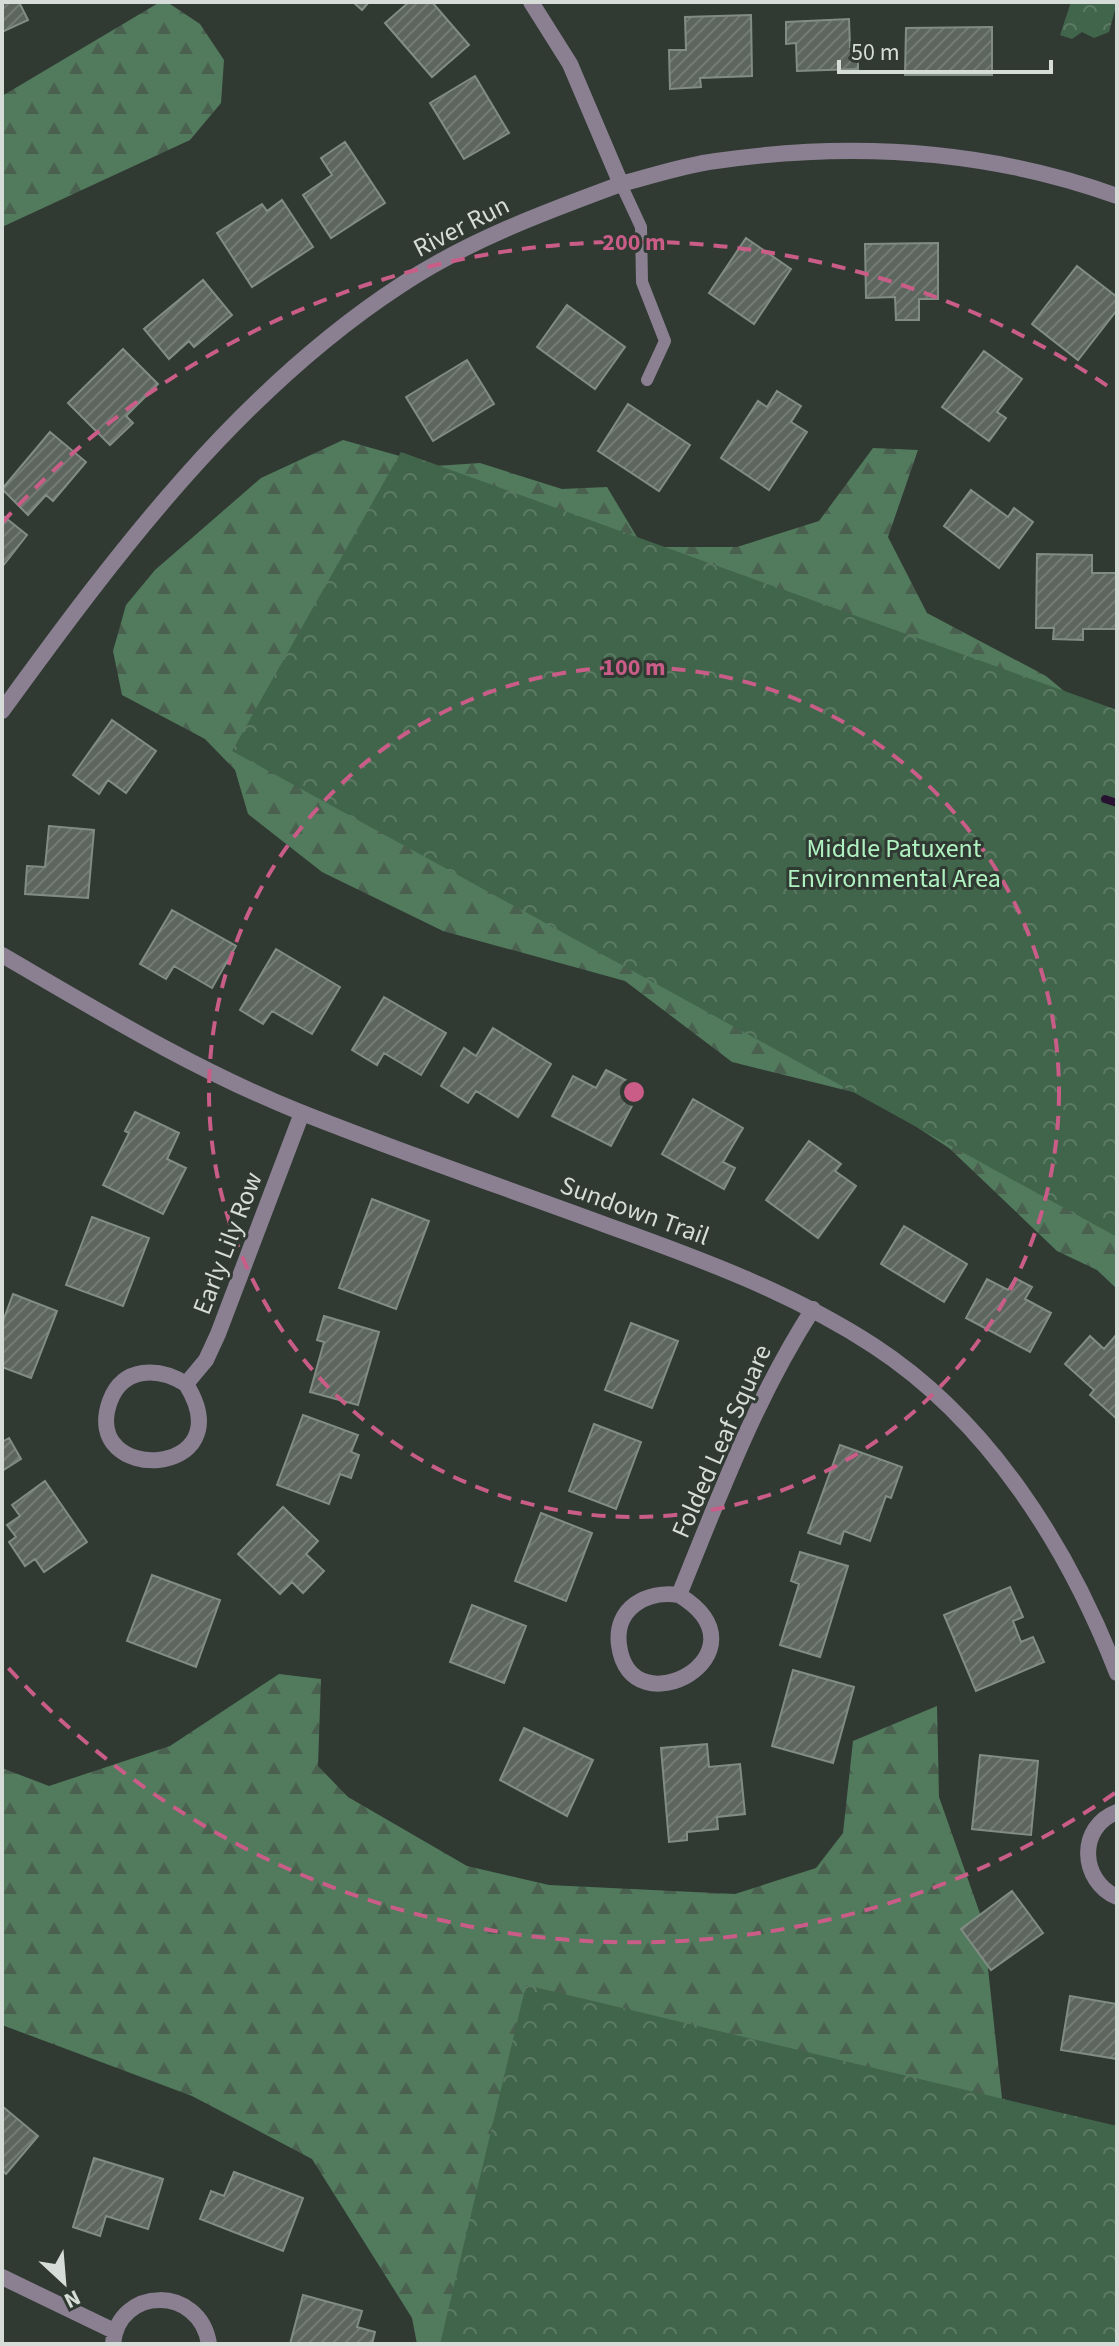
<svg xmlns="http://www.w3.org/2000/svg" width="1119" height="2346" font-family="'Source Sans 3',sans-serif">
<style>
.forest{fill:url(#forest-firs)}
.park{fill:url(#park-crowns)}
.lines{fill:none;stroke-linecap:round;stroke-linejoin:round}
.stream{stroke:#281231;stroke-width:8}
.building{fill:url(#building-hatch);stroke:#818d84;stroke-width:2}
.service{stroke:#8b8091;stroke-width:12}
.minor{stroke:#8b8091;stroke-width:16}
.tertiary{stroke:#8b8091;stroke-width:16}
.ring{fill:none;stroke:#c95d87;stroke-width:4;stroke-dasharray:14 10}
.labels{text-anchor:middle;stroke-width:6;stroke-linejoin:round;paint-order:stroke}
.street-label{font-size:26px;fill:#d6dcd8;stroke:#303a32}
.park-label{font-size:26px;fill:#b0f1c1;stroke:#303a32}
.centre{fill:#c95d87;stroke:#303a32;stroke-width:4}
.ring-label{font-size:24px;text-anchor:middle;font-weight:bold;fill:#c95d87;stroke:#303a32;stroke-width:6;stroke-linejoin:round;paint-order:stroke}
</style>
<defs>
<pattern id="forest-firs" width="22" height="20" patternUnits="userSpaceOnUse" patternTransform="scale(2)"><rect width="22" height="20" fill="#527a5d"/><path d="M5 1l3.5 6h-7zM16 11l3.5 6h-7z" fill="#4a6150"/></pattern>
<pattern id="park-crowns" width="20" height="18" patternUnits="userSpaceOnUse" patternTransform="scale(2)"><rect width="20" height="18" fill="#41654b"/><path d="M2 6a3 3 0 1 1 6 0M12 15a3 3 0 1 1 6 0" fill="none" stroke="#5c7a64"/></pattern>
<pattern id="building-hatch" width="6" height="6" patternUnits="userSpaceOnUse" patternTransform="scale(2)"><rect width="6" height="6" fill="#5c665e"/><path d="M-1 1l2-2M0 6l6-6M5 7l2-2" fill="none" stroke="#737b74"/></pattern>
</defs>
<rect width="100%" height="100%" fill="#303a32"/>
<!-- forest -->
<path class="forest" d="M160 2H167L200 24 224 60 221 103 190 140 2 227V96Z
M343 440 435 466 480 463 562 489 607 487 643 547H737L819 521 873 448 918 450 888 537 927 613 1046 676 1117 735V1289L1097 1270 1057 1251 949 1148 869 1096 732 1062 625 981 443 931 322 872 248 814 235 770 205 739 122 695 113 651 126 605 155 570 261 478Z
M279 1674 321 1679 318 1766 348 1797 467 1866 549 1885 735 1894 816 1868 843 1833 853 1741 937 1706 939 1797 983 1922 1007 2145 1117 2344H417L412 2318 312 2159 192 2096 2 2025V1768L49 1786 170 1746Z"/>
<!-- park -->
<path class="park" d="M1071 2H1117L1109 32 1094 38 1082 32 1072 39 1060 35Z
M401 452 1117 710V1237L232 751Z
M526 1985 1117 2126V2344H440Z"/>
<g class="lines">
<!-- stream -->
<path class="stream" d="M1105 799 1117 803"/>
</g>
<!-- building -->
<path class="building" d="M2 2H19L28 20 2 32Z
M353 2H369L362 10Z
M409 2H432L469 45 432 77 385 23Z
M751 15 752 76 700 78 701 87 670 89 669 50H686L685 17Z
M849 19 850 47H858V69L797 71 796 43 786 44V22Z
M992 27V75H905L906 28Z
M475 76 509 133 464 159 430 103Z
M345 142 385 203 331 238 303 195 332 175 321 158Z
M282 200 313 247 252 287 217 233 262 204 267 211Z
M746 238 791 269 754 324 709 293Z
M938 243V299H919V320H896L895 297 866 298 865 244Z
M1077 266 1117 297V310L1078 360 1032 324Z
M203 280 232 315 194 347 189 341 169 359 144 329Z
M567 305 625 347 595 389 537 347Z
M123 349 158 384 126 416 133 423 110 445 68 403Z
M984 351 1022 379 997 412 1006 418 989 441 942 407Z
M467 360 494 404 433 441 406 397Z
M777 391 801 406 791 422 807 432 769 490 721 458 758 401 767 407Z
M628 404 690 445 659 491 598 451Z
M50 432 86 462 53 501 46 495 28 515 2 489Z
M971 490 1008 517 1014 508 1033 522 999 568 944 526Z
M2 515 27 535 2 567Z
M1037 554 1092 555V573H1117V629H1083V640L1053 639 1054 628H1036Z
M112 720 156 751 126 793 108 780 99 794 73 775Z
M49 826 94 830 88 898 25 894 27 866 45 867Z
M172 910 236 946 212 988 174 966 166 979 140 964Z
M276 949 340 987 312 1034 272 1011 263 1024 240 1010Z
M384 997 446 1033 421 1075 384 1053 377 1065 352 1050Z
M493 1028 551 1064 518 1117 476 1091 468 1103 441 1086 464 1048 476 1056Z
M606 1070 635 1085 625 1102 632 1106 611 1146 552 1116 573 1076 596 1088Z
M693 1099 743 1128 723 1162 735 1168 724 1189 662 1154Z
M135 1112 179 1133 167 1159 186 1168 163 1214 103 1185 129 1133 125 1131Z
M809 1141 841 1164 835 1171 856 1186 818 1238 766 1200Z
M372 1199 429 1221 396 1309 339 1288Z
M92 1217 149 1238 123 1306 66 1285Z
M904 1226 967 1264 944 1302 881 1264Z
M1015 1278 1032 1287 1025 1299 1051 1313 1030 1352 966 1318 987 1279 1008 1290Z
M13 1294 57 1311 31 1378 2 1367V1324Z
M324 1316 379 1332 358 1405 310 1392 324 1342 317 1340Z
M631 1323 678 1341 652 1408 605 1390Z
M1117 1334V1419L1090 1395 1094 1390 1065 1364 1090 1336 1104 1349Z
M303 1415 358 1435 351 1452 359 1455 351 1478 340 1474 329 1504 277 1485Z
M594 1424 641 1442 616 1509 569 1491Z
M9 1438 21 1459 2 1471V1442Z
M840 1445 902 1467 891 1498 886 1496 870 1541 844 1531 840 1544 808 1533Z
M45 1481 87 1542 44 1572 35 1559 25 1566 9 1542 16 1537 7 1525 20 1516 12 1505Z
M283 1507 318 1541 306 1554 324 1571 303 1593 292 1582 280 1594 238 1554Z
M541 1513 592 1533 566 1601 515 1581Z
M800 1552 848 1566 820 1657 780 1645 799 1584 791 1581Z
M152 1575 220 1600 196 1667 127 1641Z
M1010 1587 1023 1617 1013 1621 1021 1642 1033 1637 1044 1662 976 1691 944 1615Z
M472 1605 526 1626 504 1683 450 1662Z
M793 1670 854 1687 833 1763 772 1746Z
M524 1728 593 1760 567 1816 500 1780Z
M707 1744 709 1767 740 1764 745 1814 717 1817 718 1829 687 1832V1840L669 1842 661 1748Z
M980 1755 1038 1761 1031 1835 972 1829Z
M1012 1891 1043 1933 991 1970 961 1929Z
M1070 1996 1117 2004V2059L1061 2050Z
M2 2106 38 2136 6 2174 2 2170Z
M94 2158 163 2179 148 2229 106 2216 100 2236 73 2227Z
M234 2172 303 2198 283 2251 200 2219 211 2191 224 2196Z
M303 2295 362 2311 357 2327 375 2332 372 2344H290Z"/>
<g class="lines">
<!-- service -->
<path class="service" d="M621 184 641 227 642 282 665 341 647 380"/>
<!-- minor -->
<path class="minor" d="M2 711C116 554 237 392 401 285 469 240 545 212 621 184
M2 955C100 1012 195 1070 300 1112 405 1154 512 1190 617 1229 706 1261 794 1294 874 1346 989 1421 1068 1547 1117 1673
M186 1384C159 1367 123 1366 110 1401 79 1486 245 1479 186 1384L206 1360 218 1334 302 1113
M679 1595C647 1590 614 1608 619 1645 630 1732 774 1653 679 1595 719 1497 755 1399 813 1309
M1117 1812C1077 1827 1080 1881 1117 1897
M2 2277 114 2331
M113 2344C118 2286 200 2285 209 2344"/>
<!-- tertiary -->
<path class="tertiary" d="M531 2 570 64 621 184C652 176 684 165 716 161 853 141 986 149 1117 196"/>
</g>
<!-- distance rings -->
<g class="ring">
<circle cx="634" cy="1092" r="425"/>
<path d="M1115 1793A850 850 0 0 1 2 1661M2 523A850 850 0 0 1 1115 391"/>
</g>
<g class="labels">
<!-- street labels -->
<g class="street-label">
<text transform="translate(461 226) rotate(-27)" y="9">River Run</text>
<text transform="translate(635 1210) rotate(20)" y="9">Sundown Trail</text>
<text transform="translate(227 1243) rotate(-69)" y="9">Early Lily Row</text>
<text transform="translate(721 1441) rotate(-66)" y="9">Folded Leaf Square</text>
</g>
<!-- park labels -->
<g class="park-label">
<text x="894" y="857">Middle Patuxent<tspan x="894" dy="30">Environmental Area</tspan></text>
</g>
</g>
<circle cx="634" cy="1092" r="12" class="centre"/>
<g class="ring-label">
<text x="634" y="250">200 m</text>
<text x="634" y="675">100 m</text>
</g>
<!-- border -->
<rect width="1119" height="2346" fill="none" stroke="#d6dcd8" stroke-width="8"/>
<!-- north arrow -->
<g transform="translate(64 2282) rotate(154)" stroke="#303a32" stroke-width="6" paint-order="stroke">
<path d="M0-6L14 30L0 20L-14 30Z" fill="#d6dcd8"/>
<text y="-12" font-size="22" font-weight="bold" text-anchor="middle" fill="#d6dcd8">N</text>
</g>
<!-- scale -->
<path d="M839 60v12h212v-12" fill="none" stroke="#d6dcd8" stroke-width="4"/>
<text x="851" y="60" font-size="24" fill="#d6dcd8" stroke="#303a32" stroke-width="6" paint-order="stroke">50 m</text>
</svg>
